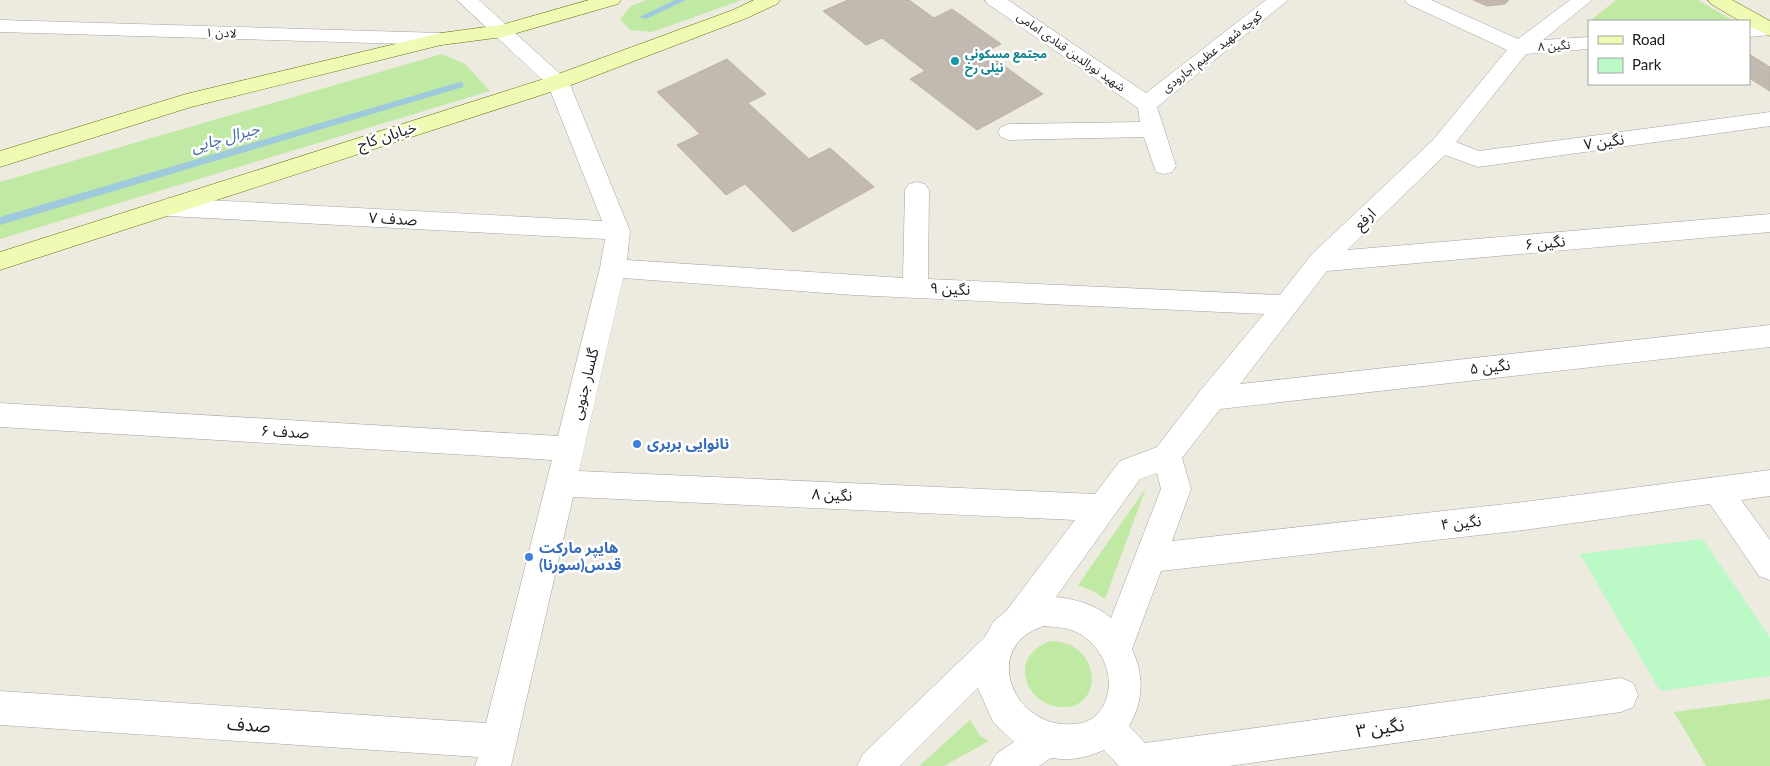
<svg xmlns="http://www.w3.org/2000/svg" width="1770" height="766" font-family="Lato,'Noto Sans Arabic',sans-serif">
<style>
.grass{fill:#c0e9a4}
.park{fill:#bbfac6}
.lines{fill:none;stroke-linecap:round;stroke-linejoin:round}
.stream{fill:#9fc9dc;fill-rule:evenodd}
.building{fill:#c2b9b0;stroke:#bfb2a3}
.street-casing{stroke:#a2a2a2;stroke-width:1}
.secondary-casing{stroke:#5c7203;stroke-width:1}
.street{fill:#fff;fill-rule:evenodd}
.secondary{fill:#f0fab2;fill-rule:evenodd}
.culture-dot{fill:#0f9aa8;stroke:#fff;stroke-width:2}
.shop-dot{fill:#3f7fe0;stroke:#fff;stroke-width:2}
.labels{text-anchor:middle;stroke-width:5;stroke-linejoin:round;paint-order:stroke}
.far-street-label{font-size:12px;fill:#1b1b1b;stroke:#fff}
.far-culture-label{font-size:12px;font-weight:bold;fill:#0d838f;stroke:#fff;text-anchor:start}
.street-label{font-size:15px;fill:#1b1b1b;stroke:#fff}
.shop-label{font-size:15px;font-weight:bold;fill:#366cbe;stroke:#fff;text-anchor:start}
.water-label{font-size:16px;font-style:italic;fill:#4770ab;stroke:#fff}
.near-street-label{font-size:18px;fill:#1b1b1b;stroke:#fff}
</style>
<rect width="100%" height="100%" fill="#edeae0"/>
<!-- grass -->
<path class="grass" d="M647 0H742L652 32 630 30 620 19 631 6Z
M1616 0H1698L1734 21H1590Z
M442 54 465 64 490 91 0 239V182Z
M1146 488 1105 599 1095 592 1078 585Z
M1050 641C1106 641 1104 718 1054 706 1043 703 1033 696 1028 685 1019 664 1031 648 1050 641Z
M1770 699V766H1706L1674 712Z
M970 720 980 736 989 741 944 766H919Z"/>
<!-- park -->
<path class="park" d="M1703 539 1770 638V676L1660 691 1580 554Z"/>
<g class="lines">
<!-- stream -->
<path class="stream" d="M675 0H686L646 19 639 17Z
M460 82 463 83V87L0 225V217Z"/>
</g>
<!-- building -->
<path class="building" d="M848 0H909L934 18 952 9 1001 44 985 52 1043 94 977 130 910 79 925 71 882 38 866 45 823 11Z
M1473 0H1509L1505 4 1487 6Z
M1749 54 1770 67V91L1749 78Z
M727 59 766 94 748 103 809 159 830 148 874 187 793 232 745 184 726 195 677 145 700 134 657 92Z"/>
<g class="lines">
<!-- street casing -->
<g class="street-casing">
<path id="street" d="M457 0H479L569 82 630 231 627 260 903 278 905 190 909 184 917 182 925 184 929 190 928 279 1280 295 1311 255 1433 140 1507 50 1408 4 1405 0H1431L1518 39 1570 0H1592L1543 40 1589 37V49L1526 54 1456 142 1479 151 1770 112V126L1478 167 1445 155 1347 250 1770 214V232L1327 271 1240 384 1770 325V347L1220 409 1182 458 1191 489 1172 541 1524 502 1770 470V496L1741 500 1770 540V580L1759 576 1710 504 1524 530 1161 571 1132 649C1144 676 1144 700 1129 726L1145 743 1621 678 1633 683 1638 695 1633 707 1621 712 1229 766H1119L1104 750C1086 758 1071 761 1051 758L1039 766H990L996 754 1014 742 993 722 978 688 900 766H857L863 754 985 637 993 622 1007 610 1075 520 573 497 511 766H475L478 757 0 725V691L486 723 552 460 0 427V403L558 436 600 268 605 239 169 216 161 213 157 207 161 201 169 198 602 221 548 85ZM623 278 853 295 1264 314 1200 391 1157 447 1120 461 1095 494 579 471ZM1157 473 1161 489 1111 618C1097 605 1075 599 1056 597L1140 479ZM1044 626C1054 627 1065 627 1074 631 1102 643 1119 680 1102 708 1095 719 1086 723 1074 724 1013 730 979 646 1044 626Z
M985 0H1008L1146 93 1266 0H1288L1157 107 1176 166 1172 172 1164 174 1156 172 1144 137 1009 140 1001 137 998 132 1001 127 1009 124 1140 122 1138 108 988 4Z
M0 20 441 33 448 35 451 39 448 43 441 45 0 32Z
M1770 23V35L1749 37V25Z"/>
</g>
<!-- secondary casing -->
<g class="secondary-casing">
<path id="secondary" d="M589 0H621L618 4 503 37 441 45 191 107 0 167V151L186 94 441 33 501 25Z
M754 0H780L777 4 747 18 566 87 0 270V252L550 77 733 10Z
M1708 0H1732L1770 21V36L1749 26V21H1740L1711 4Z"/>
</g>
<!-- street -->
<use href="#street" class="street"/>
<!-- secondary -->
<use href="#secondary" class="secondary"/>
</g>
<!-- markers -->
<circle class="culture-dot" cx="955" cy="61" r="5"/>
<g class="shop-dot">
<circle cx="637" cy="444" r="5"/>
<circle cx="529" cy="557" r="5"/>
</g>
<g class="labels">
<!-- far-street labels -->
<g class="far-street-label">
<text transform="translate(221 33) rotate(2)" y="4">لادن ۱</text>
<text transform="translate(1554 46) rotate(-4)" y="4">نگین ۸</text>
<text transform="translate(1071 52) rotate(35)" y="4">شهید نورالدین قنادی امامی</text>
<text transform="translate(1212 52) rotate(-38)" y="4">کوچه شهید عظیم اجارودی</text>
</g>
<!-- far-culture labels -->
<g class="far-culture-label">
<text x="965" y="58">مجتمع مسکونی<tspan x="965" dy="14">نیلی رخ</tspan></text>
</g>
<!-- street labels -->
<g class="street-label">
<text transform="translate(387 136) rotate(-18)" y="5">خیابان کاج</text>
<text transform="translate(1604 142) rotate(-8)" y="5">نگین ۷</text>
<text transform="translate(393 219) rotate(3)" y="5">صدف ۷</text>
<text transform="translate(1365 219) rotate(-44)" y="5">ارفع</text>
<text transform="translate(1545 243) rotate(-5)" y="5">نگین ۶</text>
<text transform="translate(950 289) rotate(3)" y="5">نگین ۹</text>
<text transform="translate(1490 367) rotate(-6)" y="5">نگین ۵</text>
<text transform="translate(585 384) rotate(-76)" y="5">گلسار جنوبی</text>
<text transform="translate(285 432) rotate(3)" y="5">صدف ۶</text>
<text transform="translate(832 495) rotate(3)" y="5">نگین ۸</text>
<text transform="translate(1461 523) rotate(-6)" y="5">نگین ۴</text>
</g>
<!-- shop labels -->
<g class="shop-label">
<text x="647" y="449">نانوایی بربری</text>
<text x="539" y="553">هایپر مارکت<tspan x="539" dy="17">قدس(سورنا)</tspan></text>
</g>
<!-- water labels -->
<g class="water-label">
<text transform="translate(225 137) rotate(-16)" y="6">جیرال چایی</text>
</g>
<!-- near-street labels -->
<g class="near-street-label">
<text transform="translate(249 725) rotate(4)" y="6">صدف</text>
<text transform="translate(1380 728) rotate(-8)" y="6">نگین ۳</text>
</g>
</g>
<!-- legend -->
<rect x="1588" y="20" width="162" height="65" fill="#ffffff" stroke="#a4a4a4"/>
<rect x="1598" y="36" width="25" height="8" fill="#f0fab2" stroke="#a4a4a4"/>
<text x="1632" y="45" font-size="15" fill="#1b1b1b">Road</text>
<rect x="1598" y="58" width="25" height="15" fill="#bbfac6" stroke="#a4a4a4"/>
<text x="1632" y="70" font-size="15" fill="#1b1b1b">Park</text>
</svg>
